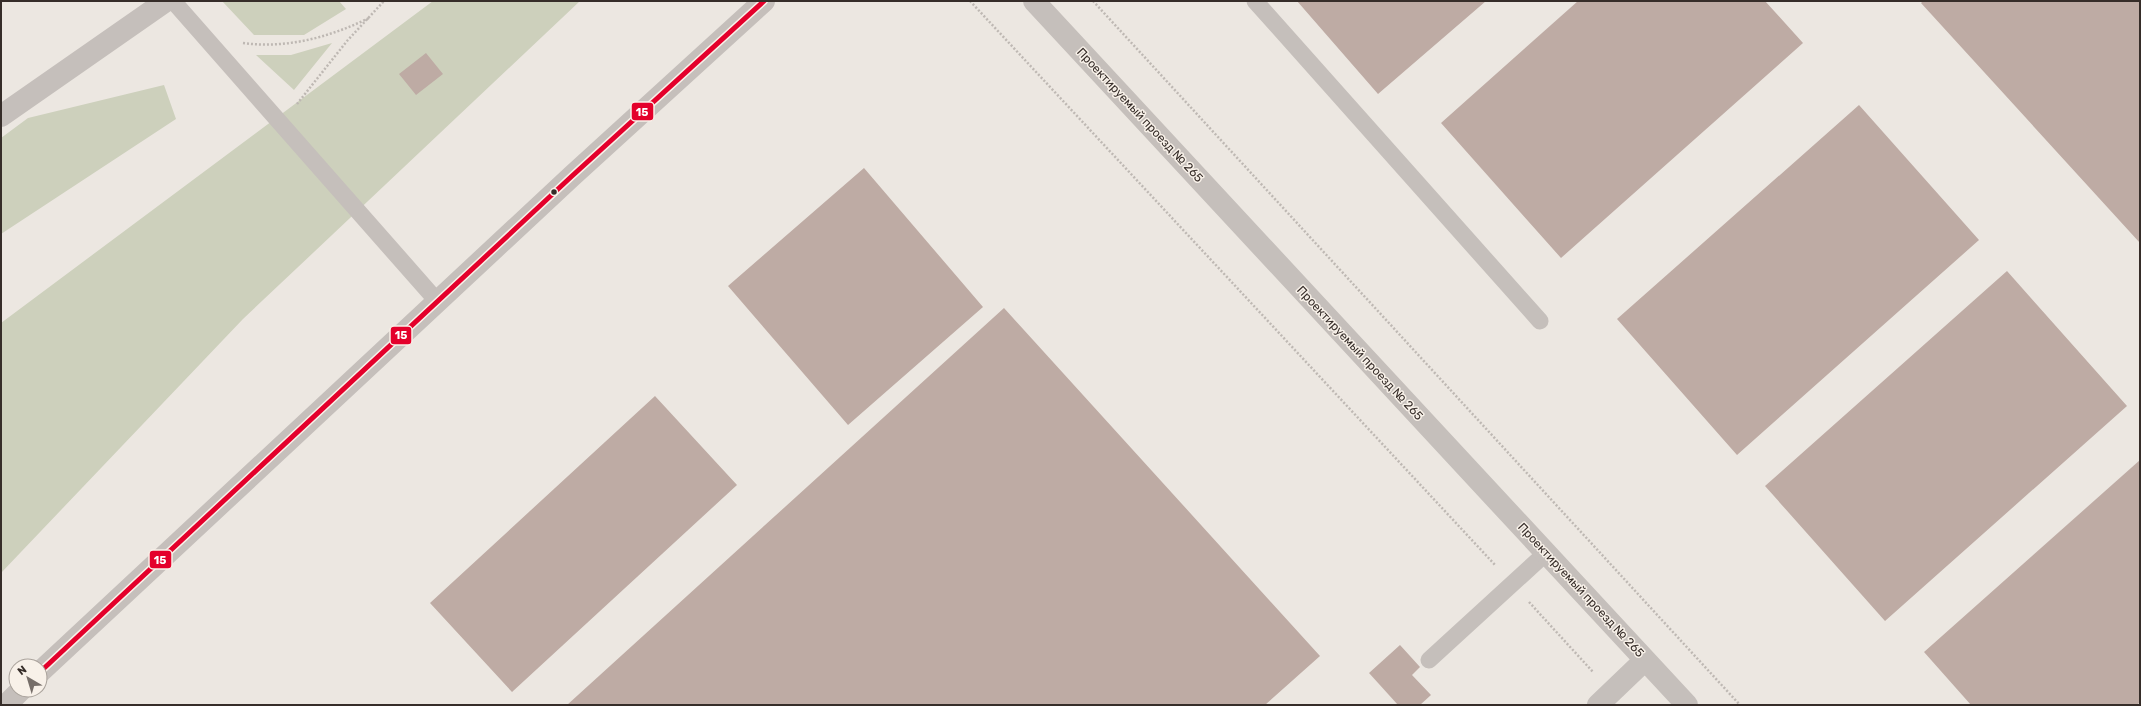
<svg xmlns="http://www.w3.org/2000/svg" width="2141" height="706" font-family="Rubik,sans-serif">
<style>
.green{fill:#cdd0bc}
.building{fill:#beaba4}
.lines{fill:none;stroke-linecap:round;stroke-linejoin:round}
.path{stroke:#beb8b3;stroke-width:2.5;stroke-dasharray:2 2;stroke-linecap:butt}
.lane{stroke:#c5bfbb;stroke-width:17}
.street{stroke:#c5bfbb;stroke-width:22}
.bus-1-casing{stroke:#f8f1e9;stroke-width:8}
.bus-1{stroke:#e4002b;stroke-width:5}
.bus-dot{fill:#362d29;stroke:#f8f1e9;stroke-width:1.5}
.labels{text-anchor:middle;stroke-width:3;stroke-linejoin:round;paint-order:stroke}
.street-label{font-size:12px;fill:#362d29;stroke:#f8f1e9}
.line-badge{stroke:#f8f1e9;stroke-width:1.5}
.badge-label{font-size:11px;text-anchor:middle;font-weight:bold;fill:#fff}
</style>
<rect width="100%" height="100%" fill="#ece7e1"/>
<!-- green -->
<path class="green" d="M222 1H339L346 9 304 35H254Z
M433 1H580L243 319 1 573V323Z
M332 43 294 90 256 55H291Z
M164 85 176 119 1 234V138L28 118Z"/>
<!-- building -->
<path class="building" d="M1297 1H1486L1378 94Z
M1578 1H1765L1803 43 1561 258 1441 123Z
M1923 1H2140V243L1921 3Z
M426 53 443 74 416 95 399 74Z
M1859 105 1979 240 1737 455 1617 319Z
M864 168 983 307 848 425 728 286Z
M2007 271 2127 406 1885 621 1765 486Z
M1004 308 1320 656 1265 705H567Z
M655 396 737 485 512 692 430 603Z
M2140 460V702L2137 705H1971L1924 652Z
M1400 645 1420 667 1412 675 1431 695 1420 705H1398L1369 673Z"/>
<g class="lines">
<!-- path -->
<path class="path" d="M970 1 1496 566
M1093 1 1740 705
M243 43C287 49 330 37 369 18
M297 104 347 41 384 1
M1529 602 1593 672"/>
<!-- lane -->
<path class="lane" d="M173 1 437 301
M1255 1 1540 321
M1429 660 1546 553"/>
<!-- street -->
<path class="street" d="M1034 1 1687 705
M1 116 166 1
M40 672 572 176 764 1
M6 705 21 690
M1598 705 1645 660"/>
<!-- bus-1 casing -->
<g class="bus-1-casing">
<path id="bus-1" d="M40 672 572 176 764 1"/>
</g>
<!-- bus-1 -->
<use href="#bus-1" class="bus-1"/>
</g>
<!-- markers -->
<circle class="bus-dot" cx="554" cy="192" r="3.5"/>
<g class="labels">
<!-- street labels -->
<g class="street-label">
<text transform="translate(1140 115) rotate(47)" y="4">Проектируемый проезд № 265</text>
<text transform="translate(1360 353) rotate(47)" y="4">Проектируемый проезд № 265</text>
<text transform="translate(1581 590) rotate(47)" y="4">Проектируемый проезд № 265</text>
</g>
</g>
<g class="line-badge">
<rect x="631" y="102" width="23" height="19" rx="4" fill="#e4002b"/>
<rect x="390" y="326" width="22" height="19" rx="4" fill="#e4002b"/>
<rect x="149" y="550" width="23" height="19" rx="4" fill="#e4002b"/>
</g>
<g class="badge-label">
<text x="642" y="116">15</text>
<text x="401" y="339">15</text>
<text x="160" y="564">15</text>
</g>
<!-- border -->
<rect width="2141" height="706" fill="none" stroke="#362d29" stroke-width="4"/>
<!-- north arrow -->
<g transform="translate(28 678) rotate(322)"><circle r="19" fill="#f8f1e9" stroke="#aaa39c"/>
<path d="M0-3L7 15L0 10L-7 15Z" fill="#766e69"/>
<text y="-6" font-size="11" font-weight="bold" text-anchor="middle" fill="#362d29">N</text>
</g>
</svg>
